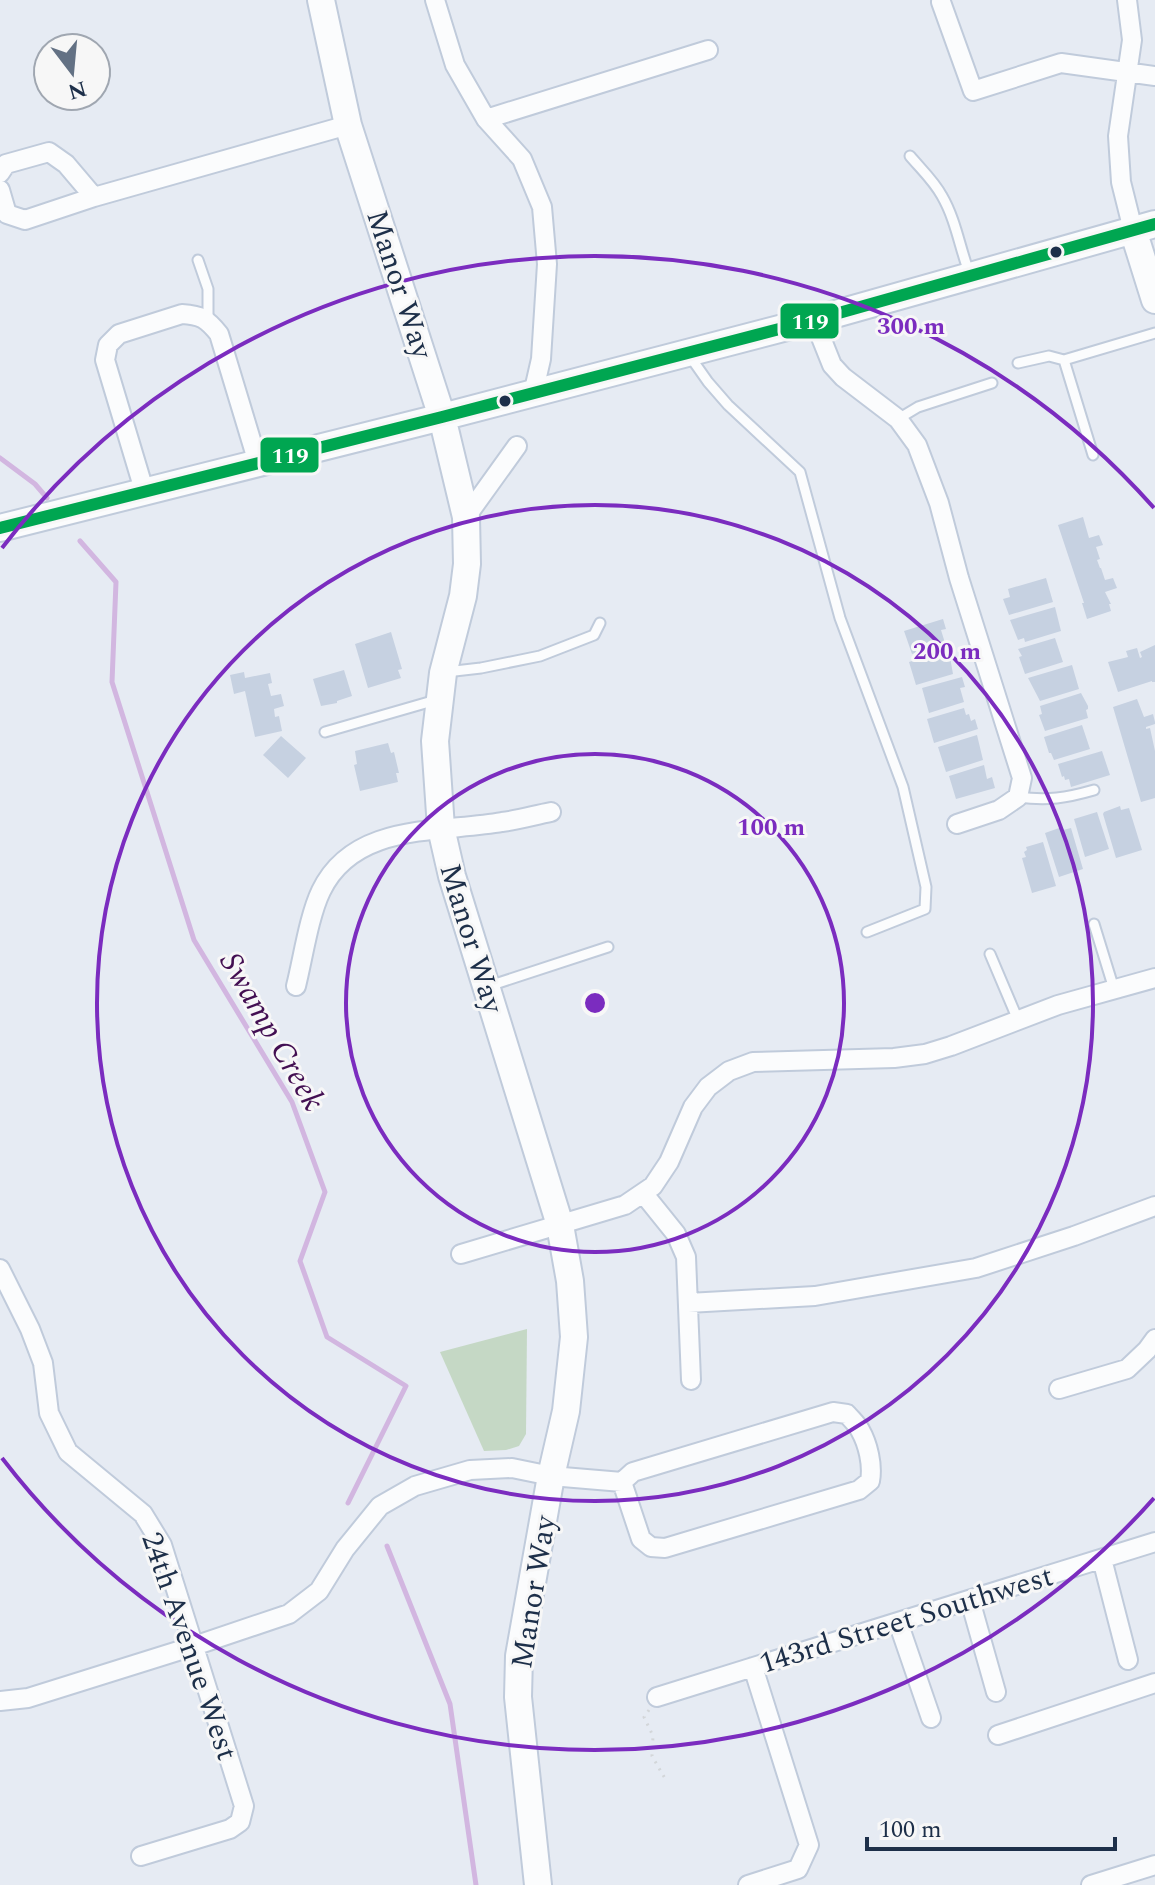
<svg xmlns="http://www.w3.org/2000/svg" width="1155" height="1885" font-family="Spectral,serif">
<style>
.green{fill:#c5d8c5}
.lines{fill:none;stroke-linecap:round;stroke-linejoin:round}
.stream{stroke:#d2b6e0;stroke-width:5}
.building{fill:#c6d1e1}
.lane-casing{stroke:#c0cbdb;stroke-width:13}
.street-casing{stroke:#c0cbdb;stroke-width:22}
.secondary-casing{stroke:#c0cbdb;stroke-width:30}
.path{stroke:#d3d6d9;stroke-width:3;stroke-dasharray:2 6;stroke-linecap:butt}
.lane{stroke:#fbfcfd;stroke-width:9}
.street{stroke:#fbfcfd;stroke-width:18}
.secondary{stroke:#fbfcfd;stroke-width:26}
.bus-1-casing{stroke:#f7f7f7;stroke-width:18}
.bus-1{stroke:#00a651;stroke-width:12}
.ring{fill:none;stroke:#7b2cbf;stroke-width:4}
.bus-dot{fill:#1d2f49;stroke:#f7f7f7;stroke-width:3}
.labels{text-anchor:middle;stroke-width:6;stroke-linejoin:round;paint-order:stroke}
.street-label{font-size:30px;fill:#1d2f49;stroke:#f7f7f7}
.water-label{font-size:32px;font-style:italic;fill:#430f52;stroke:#f7f7f7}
.centre{fill:#7b2cbf;stroke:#f7f7f7;stroke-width:4}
.ring-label{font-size:24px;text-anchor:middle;font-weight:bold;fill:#7b2cbf;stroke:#f7f7f7;stroke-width:6;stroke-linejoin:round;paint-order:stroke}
.line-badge{stroke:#f7f7f7;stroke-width:3}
.badge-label{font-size:22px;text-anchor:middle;font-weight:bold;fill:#fff}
</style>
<rect width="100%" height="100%" fill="#e6ebf3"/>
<!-- green -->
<path class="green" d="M527 1329 526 1434 519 1446 506 1450 484 1451 440 1352Z"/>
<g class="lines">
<!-- stream -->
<path class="stream" d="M0 458 35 484 47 498
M80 541 116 582 112 682 194 940 292 1102 325 1192 300 1261 327 1337 406 1386 348 1503
M387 1546 450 1704 476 1885"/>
</g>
<!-- building -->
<path class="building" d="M1083 517 1089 538 1099 535 1103 545 1096 547 1100 559 1097 560 1100 568H1101L1105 580 1113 578 1117 588 1105 592 1111 604H1109L1111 611 1087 619 1082 603H1084L1058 525Z
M1046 578 1053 602 1009 615 1003 599 1010 597 1008 589Z
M1055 607 1061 631 1025 642 1024 638 1018 640 1010 620Z
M943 619 946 629 941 630 945 643 912 654 904 631Z
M391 632 402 669 398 670 401 678 368 688 355 644Z
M1055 638 1063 662 1025 674 1019 657 1022 656 1018 649Z
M1155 645V682H1152V681L1118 692 1108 662 1128 657 1126 651 1137 648 1140 658 1142 657 1140 652Z
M945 651 947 658 950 657 953 674 916 685 909 662Z
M1072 665 1079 689 1040 701 1028 678Z
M344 670 352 696 337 701V703L321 706 313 679Z
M244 672 245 678 270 673 272 683 268 684 271 696 281 694 284 706 274 709 275 717 279 716 282 731 255 737 245 691 234 694 230 675Z
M962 677 965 687 960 688 964 702 929 713 922 688Z
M1081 693 1088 706V709L1086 710 1088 718 1045 731 1039 715 1042 714 1040 706Z
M1137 699 1144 717 1153 714 1155 722V724L1146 727V729L1150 728 1155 751V798L1141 802 1113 707Z
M964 708 966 715 969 714 971 721 975 719 978 729 934 743 927 719Z
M1082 725 1090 749 1054 760 1051 753H1049L1044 737Z
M977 735 983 760 946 772 938 747Z
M281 736 306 758 288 778 263 755Z
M388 743 391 753 394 752 399 773H396L398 782 360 791 354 765 357 764 355 751Z
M1102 751 1110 775 1071 787 1069 779 1065 780 1064 776 1062 777 1058 764Z
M984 765 987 779 992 777 995 788 956 799 949 776Z
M1120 806 1121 810 1129 808 1142 850 1116 858 1103 814 1104 812Z
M1097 812 1109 849 1085 857 1074 819Z
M1062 827 1063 830 1071 828 1083 869 1059 877 1045 833Z
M1043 842 1056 886 1032 893 1022 858 1026 857 1024 852 1027 850 1026 847Z"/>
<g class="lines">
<!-- lane casing -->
<g class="lane-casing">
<path id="lane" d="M910 156C921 169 934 181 942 196 956 220 960 249 970 275
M198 260 208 289V320
M689 355 708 382 728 405 800 472 840 618 903 787 926 887 925 909 867 932
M1064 360 1093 455
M1018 363 1049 356 1064 360 1155 333
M898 419 918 407 992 383
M446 672 481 668 540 656 594 635 600 623
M325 732 436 700
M1018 797C1048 801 1066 798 1094 790
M1094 924 1114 989
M990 954 1018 1020
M489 986 608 947"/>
</g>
<!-- street casing -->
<g class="street-casing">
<path id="street" d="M435 0 455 65 486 119 522 159 542 207 547 264 541 359 533 394
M1127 0 1132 40 1118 136 1121 182 1133 230
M941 2 973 91 1061 63 1155 76
M486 119 708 50
M0 173 6 164 49 152 66 164 94 197
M0 190 7 214 25 220 94 197 348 125
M814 320 832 365 843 377 898 419 917 445 939 503 959 578 1022 778 1018 797 999 810 957 824
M144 490 105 360 108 345 119 334 182 314C201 315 207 319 219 334L258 463
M466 517 517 446
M296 986C303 958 309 916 321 891 354 822 440 833 502 822 519 820 535 815 551 812
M643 1193 676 1234 686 1257 691 1380
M461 1254 625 1205 653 1186 669 1162 693 1107 708 1087 729 1071 753 1062 894 1058 925 1054 951 1046 1058 1005 1155 978
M0 1269 30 1329 43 1363 49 1413 68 1452 143 1514 162 1545 244 1806 240 1822 230 1829 141 1856
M688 1303 815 1296 976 1268 1074 1236 1155 1206
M1059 1389 1127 1369 1147 1350 1155 1339
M1102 1559 1128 1660
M970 1600 996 1692
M898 1622 931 1718
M657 1697 1155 1542
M0 1701 28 1698 194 1646 289 1614 319 1591 345 1549 380 1506 415 1486 470 1470 512 1468 551 1476 622 1482 633 1472 833 1412 847 1414C851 1419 857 1424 860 1430 868 1444 873 1465 870 1481L859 1490 665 1548 651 1547 641 1539 622 1482
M998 1735 1155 1683
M748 1885 798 1869 809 1845 753 1667
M1091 1885 1155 1865"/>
</g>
<!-- secondary casing -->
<g class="secondary-casing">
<path id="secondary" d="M321 0 348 125 442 417 466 517 467 564 463 596 443 673 435 741 441 828 452 876 560 1225 570 1281 574 1337 566 1411 551 1476 519 1656 518 1697 538 1885
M1133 230 1155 300
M0 528 442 417 814 320 1155 224"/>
</g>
<!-- path -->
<path class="path" d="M649 1710 644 1717 653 1736 652 1756 667 1782"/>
<!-- lane -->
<use href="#lane" class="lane"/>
<!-- street -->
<use href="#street" class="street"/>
<!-- secondary -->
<use href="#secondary" class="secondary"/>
<!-- bus-1 casing -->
<g class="bus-1-casing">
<path id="bus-1" d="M0 528 442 417 814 320 1155 224"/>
</g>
<!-- bus-1 -->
<use href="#bus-1" class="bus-1"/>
</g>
<!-- distance rings -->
<g class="ring">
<circle cx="595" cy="1003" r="249"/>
<circle cx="595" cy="1003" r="498"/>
<path d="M1154 1498A747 747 0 0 1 2 1458M2 548A747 747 0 0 1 1154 508"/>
</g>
<!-- markers -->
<g class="bus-dot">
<circle cx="1056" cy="252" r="7"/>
<circle cx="505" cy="401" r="7"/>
</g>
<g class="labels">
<!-- street labels -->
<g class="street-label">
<text transform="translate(400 284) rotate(72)" y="10">Manor Way</text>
<text transform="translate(472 938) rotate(73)" y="10">Manor Way</text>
<text transform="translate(533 1592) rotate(-81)" y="10">Manor Way</text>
<text transform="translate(906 1619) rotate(-17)" y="10">143rd Street Southwest</text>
<text transform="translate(190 1646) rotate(71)" y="10">24th Avenue West</text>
</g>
<!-- water labels -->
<g class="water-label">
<text transform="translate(273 1031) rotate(60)" y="11">Swamp Creek</text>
</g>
</g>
<circle cx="595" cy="1003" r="12" class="centre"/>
<g class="ring-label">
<text x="911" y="334">300 m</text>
<text x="947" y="659">200 m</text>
<text x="771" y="835">100 m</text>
</g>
<g class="line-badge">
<rect x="779" y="302" width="61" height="38" rx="8" fill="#00a651"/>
<rect x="259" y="436" width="61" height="38" rx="8" fill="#00a651"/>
</g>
<g class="badge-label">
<text x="810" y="329">119</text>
<text x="290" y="463">119</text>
</g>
<!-- north arrow -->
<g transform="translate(72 72) rotate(164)"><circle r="38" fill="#f7f7f7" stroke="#a0a7b1" stroke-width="2"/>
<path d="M0-6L14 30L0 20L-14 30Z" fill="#637184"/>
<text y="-12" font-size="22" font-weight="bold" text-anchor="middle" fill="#1d2f49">N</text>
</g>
<!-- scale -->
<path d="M867 1837v12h248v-12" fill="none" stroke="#1d2f49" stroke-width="4"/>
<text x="879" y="1837" font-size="24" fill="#1d2f49" stroke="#f7f7f7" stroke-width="6" paint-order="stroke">100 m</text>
</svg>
